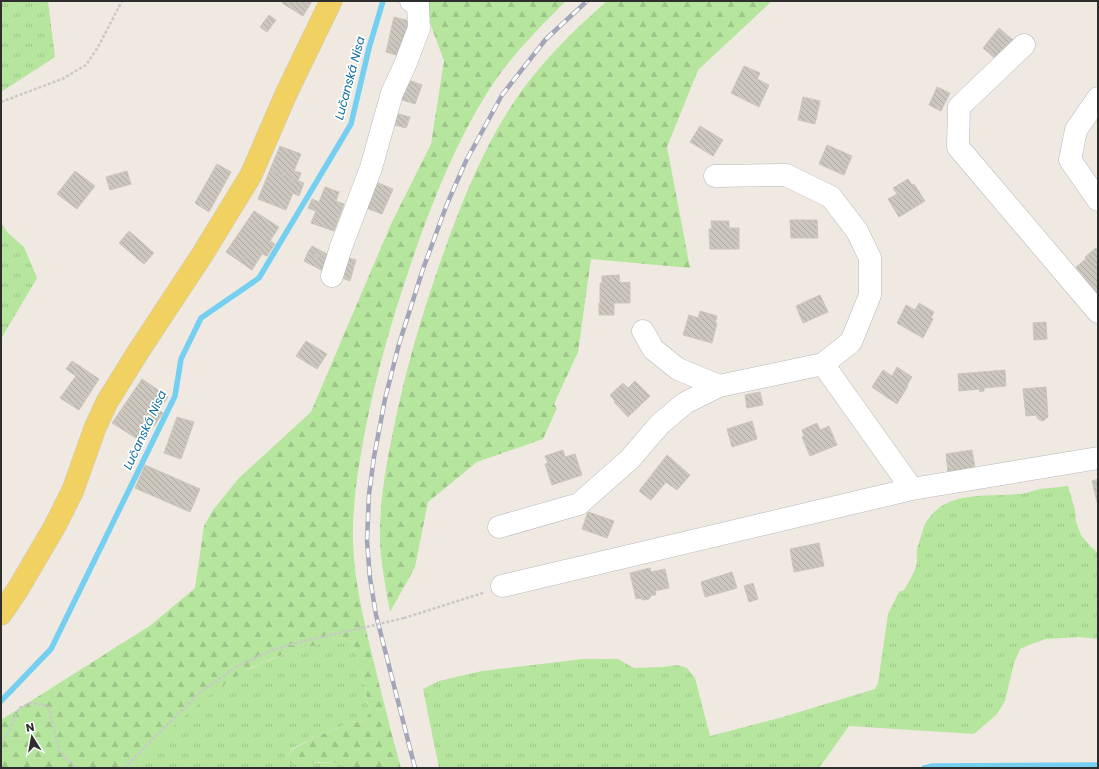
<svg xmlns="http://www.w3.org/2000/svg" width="1099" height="769" font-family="Poppins,sans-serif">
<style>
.grass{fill:url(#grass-tufts)}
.forest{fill:url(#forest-firs)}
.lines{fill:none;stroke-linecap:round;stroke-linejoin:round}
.stream{stroke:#75cff0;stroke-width:5.5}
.building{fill:url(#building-back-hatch);stroke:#cbc5ba}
.minor-casing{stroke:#b4b7c1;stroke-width:23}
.major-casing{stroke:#c9c9c9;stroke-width:23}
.path{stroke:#c9c9c9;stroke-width:2.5;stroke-dasharray:3 2;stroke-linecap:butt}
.minor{stroke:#fff;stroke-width:22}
.major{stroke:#f2d163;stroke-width:22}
.rail-casing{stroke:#a3a6b8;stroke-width:4.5}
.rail{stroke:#fff;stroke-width:3;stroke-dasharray:9;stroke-linecap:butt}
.path-bridge{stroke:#c9c9c9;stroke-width:2.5;stroke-dasharray:3 2;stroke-linecap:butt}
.labels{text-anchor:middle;stroke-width:3.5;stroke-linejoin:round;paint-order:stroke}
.water-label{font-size:12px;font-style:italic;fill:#0d6fa3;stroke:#fff}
</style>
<defs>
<pattern id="grass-tufts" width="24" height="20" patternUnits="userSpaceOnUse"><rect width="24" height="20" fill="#b6e59e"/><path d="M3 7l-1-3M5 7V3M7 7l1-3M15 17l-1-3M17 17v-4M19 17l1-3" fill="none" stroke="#9dc588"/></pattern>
<pattern id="forest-firs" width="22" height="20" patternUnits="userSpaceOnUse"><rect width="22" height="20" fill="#b6e59e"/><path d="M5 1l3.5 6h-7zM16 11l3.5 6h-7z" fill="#9dc588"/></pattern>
<pattern id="building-back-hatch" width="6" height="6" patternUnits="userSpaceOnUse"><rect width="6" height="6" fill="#cbc7bf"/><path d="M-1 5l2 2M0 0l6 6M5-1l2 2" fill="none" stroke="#afaba4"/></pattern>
</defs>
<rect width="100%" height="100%" fill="#efe9e1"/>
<!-- grass -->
<path class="grass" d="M1 1H48L55 57 1 92Z
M1 223 8 233 24 247 37 278 1 339Z
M1068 486 1075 510 1076 522 1081 535 1090 546 1098 553V639L1079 637 1046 639 1029 645 1020 649 1014 663 1005 701 997 714 974 734 849 726 819 768H439L423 689 439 681 482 671 583 659H618L634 668 663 667 677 665 687 668 695 678 710 736 783 717 875 689 878 683 888 614 899 592 904 590C908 583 914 574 916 566 918 561 916 555 917 550 917 548 924 527 925 524 946 487 991 499 1026 493 1031 492 1035 490 1040 489 1049 488 1059 487 1068 486Z
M338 638 352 641 365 685 369 714 363 721 347 724 316 737 293 748 286 757 318 763 334 762 348 768H131C168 733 204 690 251 668 278 655 308 647 338 638Z"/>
<!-- forest -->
<path class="forest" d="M429 1H566C539 28 511 56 490 88 449 153 423 225 400 297 386 340 375 382 366 426 359 464 352 502 353 541 354 581 364 621 373 659 382 696 391 732 401 768H348L333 762 288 763 286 757 293 749 316 737 347 724 363 721 369 714 365 685 352 641 338 638 276 657 250 668 220 687 192 709 131 768H1V720L151 625 195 588 204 526 213 510 239 478 311 412 391 224 431 144 444 61 424 6Z
M607 1H772L698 70 667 147 690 268 591 259 578 352 554 404 557 408 543 439 477 462 428 502 415 567 390 612C386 588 381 565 380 541 379 503 386 465 394 427 406 367 424 307 445 249 463 199 484 147 514 102 539 64 573 31 607 1Z"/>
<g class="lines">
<!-- stream -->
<path class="stream" d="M1 701 51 649 175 396 181 359 201 318 259 278 351 124 369 48 383 1
M924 768 933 766 1098 765"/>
</g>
<!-- building -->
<path class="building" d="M283 1H312L303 16 282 3Z
M269 15 276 20 267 32 260 27Z
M394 17 413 22 403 57 386 52Z
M999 28 1014 41 997 60 983 48Z
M744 66 760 73 757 79 769 85 759 107 731 93Z
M403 78 422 85 415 104 396 98Z
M937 87 950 93 941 111 929 105Z
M803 97 820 101 815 124 798 120Z
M395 113 410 117 406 128 391 124Z
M700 126 723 140 713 156 690 142Z
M827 145 852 156 844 175 819 164Z
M280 146 301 154 294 171 301 173 298 181 270 170Z
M217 164 231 172 209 212 195 203Z
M270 170 304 183 299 196 293 193 286 210 258 199Z
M75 171 95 186 77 209 57 194Z
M127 171 131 184 110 190 106 177Z
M908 179 912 185 914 184 925 201 899 217 888 199 897 194 893 188Z
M371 180 393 189 382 214 361 206Z
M325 187 339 192 336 201 344 204 334 231 311 223 316 211 308 208 312 199 319 202Z
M254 211 279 227 270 241 275 244 267 256 262 254 252 270 226 252Z
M790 220H817L818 238H791Z
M711 221H729V228H739V249H710L709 229H712Z
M129 231 154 253 144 264 119 243Z
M312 246 323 252 320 258 308 252Z
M1096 248 1098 251V295L1076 267 1086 259 1085 257Z
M308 252 320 258 323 252 333 257 325 272 304 261Z
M343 256 356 260 350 281 337 276Z
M619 275 620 283 630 282V303H614V315H599V303H600V283H602V276Z
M820 295 828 312 803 323 796 306Z
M919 303 934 312 931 318 933 319 923 338 897 323 906 305 915 310Z
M700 311 717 316 715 323H717L712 343 683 335 689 315 698 318Z
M1046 322 1047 339 1034 340 1033 323Z
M306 341 327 354 317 369 296 356Z
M72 361 99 379 79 410 60 398 76 376 66 369Z
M897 367 912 377 907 385 908 386 897 404 872 387 883 370 892 376Z
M1005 370 1006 386 984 388V391L980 392 979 389 959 391 958 374Z
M142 379 168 397 159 410 163 413 154 426 150 423 139 440 112 423Z
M635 381 650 396 628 417 614 402 615 401 610 395 623 383 628 388Z
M1046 387 1048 417 1043 421 1038 419 1036 415 1026 416 1023 389Z
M760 392 763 405 747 408 745 395Z
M177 417 194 422 181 459 164 453Z
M752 421 757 439 732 447 727 429Z
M817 423 820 430 829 426 837 445 810 456 802 437 804 436 802 430Z
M563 450 565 457 575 454 582 475 552 485 545 464 548 463 545 456Z
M972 450 975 468 948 472 946 454Z
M667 455 690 475 677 490 666 482 651 500 639 491Z
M145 465 200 489 190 512 135 488Z
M1098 479V502H1097L1092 481Z
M588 512 614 521 607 538 582 529Z
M819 543 824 566 794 572 790 549Z
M650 568 651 572 665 569 669 588 655 591 656 595H652L649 599 644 600 639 598 636 599 630 573Z
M732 572 737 588 705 597 701 582Z
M753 583 758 599 749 602 744 586Z"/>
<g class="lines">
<!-- minor casing -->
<g class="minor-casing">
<path id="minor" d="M1024 45 959 107 958 147 1098 312
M1098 98 1076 130 1070 160 1098 200
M715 176 786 175 831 197 857 231 870 258V295L851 342 823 364 912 489
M332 276 341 247 371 168 392 93 405 65 419 28 418 5 411 1
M643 331 653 349 678 369 719 386 823 364
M499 527 579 504 630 459 660 424 685 403 719 386
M502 586 912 489 1098 458"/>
</g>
<!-- major casing -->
<g class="major-casing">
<path id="major" d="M1 614 18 589 55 526 73 490 95 428 107 402 138 352 202 255 251 175 286 94 331 1"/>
</g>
<!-- path -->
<path class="path" d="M1 102 62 79 86 65 98 47 122 1
M404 618 483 593
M1 743 9 731 19 708 31 703 48 706 60 752 76 768
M124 768 198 694 236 667 272 650 308 640 362 628"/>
<!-- minor -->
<use href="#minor" class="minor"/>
<!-- major -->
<use href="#major" class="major"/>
<!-- rail casing -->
<g class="rail-casing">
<path id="rail" d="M415 768 376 615 370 578 367 541 369 494 374 457 385 399 399 344 423 269 447 204 466 161 502 95 546 39 587 1"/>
</g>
<!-- rail -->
<use href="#rail" class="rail"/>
<!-- path-bridge -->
<path class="path-bridge" d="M362 628 404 618"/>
</g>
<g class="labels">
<!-- water labels -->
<g class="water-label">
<text transform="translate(350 78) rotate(-75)" y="4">Lučanská Nisa</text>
<text transform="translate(145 430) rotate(-65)" y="4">Lučanská Nisa</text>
</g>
</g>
<!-- border -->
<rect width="1099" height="769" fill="none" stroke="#2e2e2e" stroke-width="4"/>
<!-- north arrow -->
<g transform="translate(32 737) rotate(349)" stroke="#ffffff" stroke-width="3" paint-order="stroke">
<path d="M0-3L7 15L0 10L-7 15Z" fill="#2e2e2e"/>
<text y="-6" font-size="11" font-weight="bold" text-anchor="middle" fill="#2e2e2e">N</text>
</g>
</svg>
